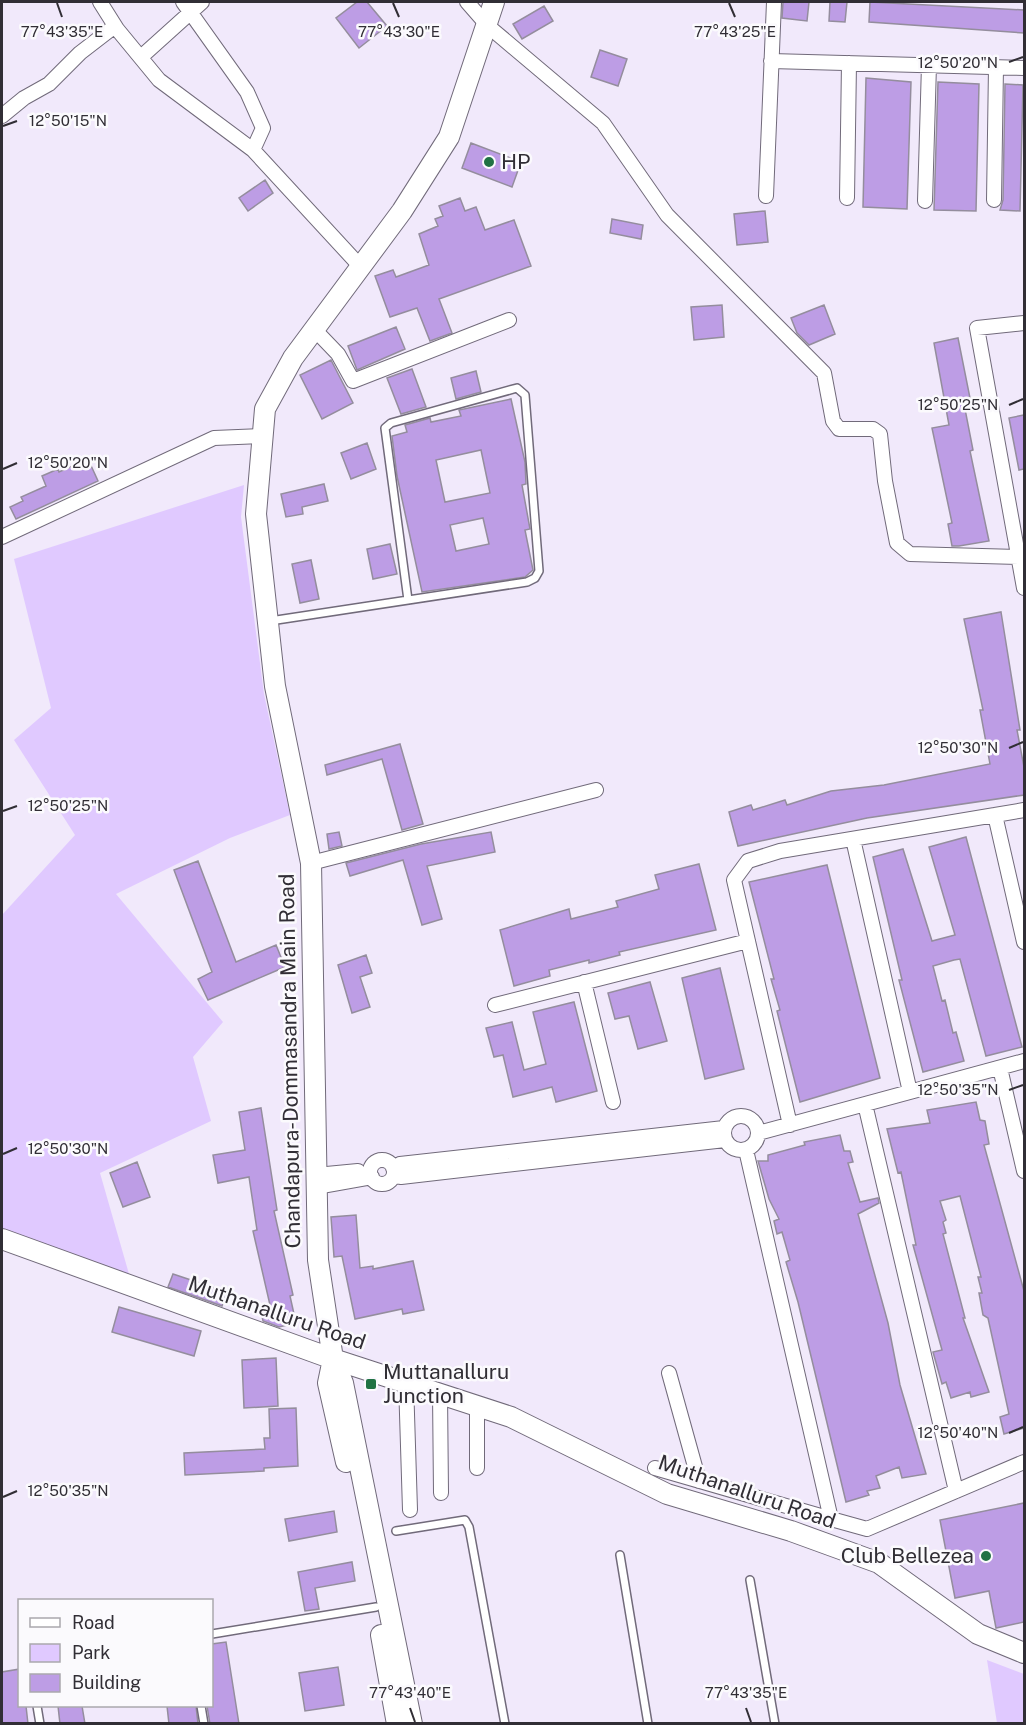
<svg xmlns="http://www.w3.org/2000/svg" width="1026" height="1725" font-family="'Public Sans',sans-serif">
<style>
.green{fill:#e0c9ff}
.building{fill:#bd9de5;stroke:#948d9d;stroke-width:1.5;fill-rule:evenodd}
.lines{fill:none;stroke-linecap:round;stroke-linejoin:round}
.lane-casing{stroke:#716a7a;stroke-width:10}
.street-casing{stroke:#716a7a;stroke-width:16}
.secondary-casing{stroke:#716a7a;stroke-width:22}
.lane{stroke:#fff;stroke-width:7}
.street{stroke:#fff;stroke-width:14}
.secondary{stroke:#fff;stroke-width:20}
.ticks{fill:none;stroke:#312e35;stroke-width:2}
.poi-dot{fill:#207244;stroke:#fbfafd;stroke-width:2}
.labels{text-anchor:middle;stroke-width:5;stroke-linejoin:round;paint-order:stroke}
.poi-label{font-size:21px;fill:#312e35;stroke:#fbfafd;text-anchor:start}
.street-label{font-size:21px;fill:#312e35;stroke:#fbfafd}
.ticks-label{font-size:15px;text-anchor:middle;fill:#312e35;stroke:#fbfafd;stroke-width:5;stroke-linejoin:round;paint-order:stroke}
</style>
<rect width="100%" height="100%" fill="#f1e9fb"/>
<!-- green -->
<path class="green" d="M244 485 241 517 264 694 290 815 230 838 116 894 223 1022 193 1057 211 1121 100 1173 129 1274 2 1229V915L75 835 14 740 51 708 14 559Z
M987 1660 1024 1674V1723H997Z"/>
<!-- building -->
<path class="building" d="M357 2H367L387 26 359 48 336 18Z
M783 2H809L807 21 782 18Z
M830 2H847L845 22 829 21Z
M870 2 1024 10V33L869 22Z
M544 6 553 21 522 39 513 24Z
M600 50 627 59 618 86 591 77Z
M866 78 911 82 907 209 863 207Z
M938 82 979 84 976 211 934 210Z
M1005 84 1023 85 1020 211 1000 210 1003 200Z
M471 143 521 162 512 187 462 168Z
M265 180 273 193 248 211 239 198Z
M460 198 465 211 476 207 485 230 514 220 531 266 439 299 452 333 430 341 417 308 390 317 375 276 393 270 396 277 429 265 419 234 438 226 435 219 443 216 439 206Z
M765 211 768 242 737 245 734 214Z
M612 219 643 225 641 239 610 233Z
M722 305 724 337 694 340 691 307Z
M824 305 835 334 809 345 797 333 791 318Z
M396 327 405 349 357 370 348 346Z
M958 338 971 403 964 404 973 450 970 451 989 541 959 546H952L948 524 952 523 932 428 949 425 934 343Z
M331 360 353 403 322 419 300 375Z
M412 369 426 407 401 414 387 378Z
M476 371 481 392 456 399 451 378Z
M511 399 525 462 526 484 522 485 530 529 525 530 533 570 525 577 422 592 397 476 392 436 407 432 405 425 430 418 431 422 461 416 459 410ZM481 450 490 493 445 502 436 460ZM483 518 489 544 456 551 450 525Z
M1024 415V469L1019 470 1009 418Z
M367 443 376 469 351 479 341 453Z
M88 459 98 481 16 519 10 507 23 501 21 497 46 486 42 476 58 469 59 472Z
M324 484 328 501 302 507 303 514 286 517 281 494Z
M390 544 397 574 373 579 367 549Z
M311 560 319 599 300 603 292 564Z
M1001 612 1020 730H1017L1024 767V795L867 818 738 846 729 812 751 805 753 810 785 800 787 805 831 791 884 785 990 764 980 710H983L964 619Z
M400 744 423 824 402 830 382 759 327 775 325 765Z
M339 832 342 846 329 849 327 834Z
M491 832 495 852 427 866 442 919 422 925 403 860 350 876 346 863 421 844Z
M966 837 1022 1047 986 1056 960 959 954 960 933 966 942 1001 945 1000 953 1033 956 1032 964 1061 923 1072 899 980H902L873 857 903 849 932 941 955 935 929 847Z
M198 861 236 962 276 945 285 967 208 1000 198 979 212 972 174 870Z
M699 864 716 930 619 952 620 955 589 963V960L549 970 550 976 514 986 500 930 569 909 571 919 618 907 616 901 659 889 655 875Z
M827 865 880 1078 800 1102 777 1011 780 1010 771 979H774L749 882Z
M366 955 372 973 360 977 370 1007 352 1013 338 965Z
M720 968 744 1069 705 1079 682 978Z
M650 982 667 1041 638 1049 629 1016 615 1019 608 993Z
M574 1002 597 1091 556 1102 552 1087 513 1097 503 1055 494 1057 486 1028 512 1022 524 1070 546 1064 533 1012Z
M976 1102 980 1120 985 1121 989 1144 984 1145 1024 1291V1428L1004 1434 1000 1417 1009 1414 988 1318 983 1315 979 1293H982L978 1277H981L960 1196 940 1201 946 1220 943 1222 946 1233 943 1234 965 1318H963L989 1392 971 1397 970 1392 951 1398 946 1382 942 1384 933 1352 942 1350 913 1245H916L901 1172 898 1173 887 1129 930 1123 927 1110Z
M261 1108 277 1210 274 1211 293 1295 290 1296 296 1323 279 1327 263 1321 260 1307 270 1305 253 1231 257 1230 249 1177 218 1183 213 1155 245 1150 239 1112Z
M840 1135 844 1151H850L853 1162 848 1163 860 1202 878 1198 879 1203 858 1214 888 1323 900 1385 926 1474 902 1478 899 1467 876 1476 880 1488 867 1491 869 1495 846 1502 798 1302 786 1262 790 1260 782 1232 777 1234 774 1221 779 1219 769 1199 758 1161H768V1155L805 1145 804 1142Z
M137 1162 150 1197 123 1207 110 1173Z
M356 1215 360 1268 373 1266V1269L413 1261 424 1310 403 1314 402 1309 355 1319 342 1256 334 1257 331 1217Z
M173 1274 227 1292 222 1306 168 1287Z
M119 1307 201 1331 194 1356 112 1332Z
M276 1358 278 1406 244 1408 242 1360Z
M296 1408 298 1466 264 1468V1471L185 1475 184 1453 265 1449 264 1438H270L269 1409Z
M1024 1503V1622L996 1628 989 1591 955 1598 940 1520Z
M334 1511 337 1532 289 1541 285 1519Z
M352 1562 355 1581 315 1588 319 1609 305 1611 298 1572Z
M226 1642 239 1724H210L207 1706H212V1644Z
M338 1667 344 1705 305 1711 299 1673Z
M20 1669V1706H26L28 1724H2V1672Z
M58 1706H82L85 1724H60Z
M167 1706H196L198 1724H169Z"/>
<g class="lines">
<!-- lane casing -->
<g class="lane-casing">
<path id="lane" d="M270 621 527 582 535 578 539 571 525 395 517 388 391 423 385 428 408 600
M396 1531 465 1520 469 1527 505 1724
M620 1555 648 1724
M750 1580 775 1724
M212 1634 376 1607
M37 1706 40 1724
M201 1706 204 1724"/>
</g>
<!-- street casing -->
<g class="street-casing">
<path id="street" d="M100 2 117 29 159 80 253 150 359 265
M183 2 247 92 263 128 253 150
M467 2 488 26 603 123 667 215 824 373 833 421 839 429H873L880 434 885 481 897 543 910 554 1019 557
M141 57 202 2
M771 61 1024 68
M2 116 24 98 49 84 80 53 115 26
M766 196 774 2
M847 198 849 63
M994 200 996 67
M925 201 929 65
M1024 323 977 328 1024 588
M314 329 338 354 353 381 509 320
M2 537 214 438 263 436
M995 815 1024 810
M853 839 910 1092
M311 863 596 790
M584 982 613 1102
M495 1005 748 941
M1000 1068 1024 1171
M865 1104 956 1491
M724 1133a17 17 0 1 1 34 0a17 17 0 1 1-34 0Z
M790 1125 734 880 748 861 780 851 995 815 1024 942
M758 1133 1024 1061
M370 1172a12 12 0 1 1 24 0a12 12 0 1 1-24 0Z
M393 1168 400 1164 724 1128
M316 1175 358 1171
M394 1175 401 1177 725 1140
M316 1187 372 1177
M669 1373 699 1481
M406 1382 410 1510
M440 1393 441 1493
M477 1468V1406
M655 1468 831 1519 746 1150
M831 1519 867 1529 1024 1462"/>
</g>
<!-- secondary casing -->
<g class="secondary-casing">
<path id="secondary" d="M2 1239 333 1359 511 1417 667 1494 791 1531 879 1563 978 1634 1024 1653
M333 1359 328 1383 346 1462
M381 1635 397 1724
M412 1724 343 1383 333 1359 318 1260 311 863 275 686 256 514 265 409 293 358 402 211 449 137 494 2"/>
</g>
<!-- lane -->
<use href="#lane" class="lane"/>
<!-- street -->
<use href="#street" class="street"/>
<!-- secondary -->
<use href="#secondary" class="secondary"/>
</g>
<!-- ticks -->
<path class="ticks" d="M57 3 62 17M393 3 399 17M729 3 735 17M1009 62 1023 57M3 126 17 121M1009 405 1023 399M3 469 17 463M1009 748 1023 742M3 811 17 806M1009 1090 1023 1085M3 1154 17 1148M1009 1433 1023 1427M3 1497 17 1491M410 1708 415 1722M746 1708 751 1722"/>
<!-- markers -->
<g class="poi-dot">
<circle cx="489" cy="162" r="6"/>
<rect x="365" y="1378" width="12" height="12" rx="3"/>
<circle cx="986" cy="1556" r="6"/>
</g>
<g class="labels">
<!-- poi labels -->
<g class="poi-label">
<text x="501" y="169">HP</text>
<text x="383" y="1379">Muttanalluru<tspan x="383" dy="24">Junction</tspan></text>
<text x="974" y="1563" text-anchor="end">Club Bellezea</text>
</g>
<!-- street labels -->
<g class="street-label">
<text transform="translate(290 1061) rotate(-91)" y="7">Chandapura-Dommasandra Main Road</text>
<text transform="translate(277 1313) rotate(19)" y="7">Muthanalluru Road</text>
<text transform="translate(747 1492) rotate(19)" y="7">Muthanalluru Road</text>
</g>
</g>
<g class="ticks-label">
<text x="62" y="37">77°43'35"E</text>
<text x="399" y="37">77°43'30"E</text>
<text x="735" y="37">77°43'25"E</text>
<text x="958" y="68">12°50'20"N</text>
<text x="68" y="126">12°50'15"N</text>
<text x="958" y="410">12°50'25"N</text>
<text x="68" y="468">12°50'20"N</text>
<text x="958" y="753">12°50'30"N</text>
<text x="68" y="811">12°50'25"N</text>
<text x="958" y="1095">12°50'35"N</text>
<text x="68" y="1154">12°50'30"N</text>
<text x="958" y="1438">12°50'40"N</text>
<text x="68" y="1496">12°50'35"N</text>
<text x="410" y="1698">77°43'40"E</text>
<text x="746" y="1698">77°43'35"E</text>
</g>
<!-- border -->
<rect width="1026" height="1725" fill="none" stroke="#312e35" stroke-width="6"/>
<!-- legend -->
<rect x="18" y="1599" width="195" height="108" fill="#fbfafd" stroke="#aaa8ad" stroke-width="1.5"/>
<rect x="30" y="1618" width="30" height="9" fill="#ffffff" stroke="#aaa8ad" stroke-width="1.5"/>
<text x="72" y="1629" font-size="18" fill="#312e35">Road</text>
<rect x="30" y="1644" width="30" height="18" fill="#e0c9ff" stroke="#aaa8ad" stroke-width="1.5"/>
<text x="72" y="1659" font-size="18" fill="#312e35">Park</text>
<rect x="30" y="1674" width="30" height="18" fill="#bd9de5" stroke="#aaa8ad" stroke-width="1.5"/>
<text x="72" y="1689" font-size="18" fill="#312e35">Building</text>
</svg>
